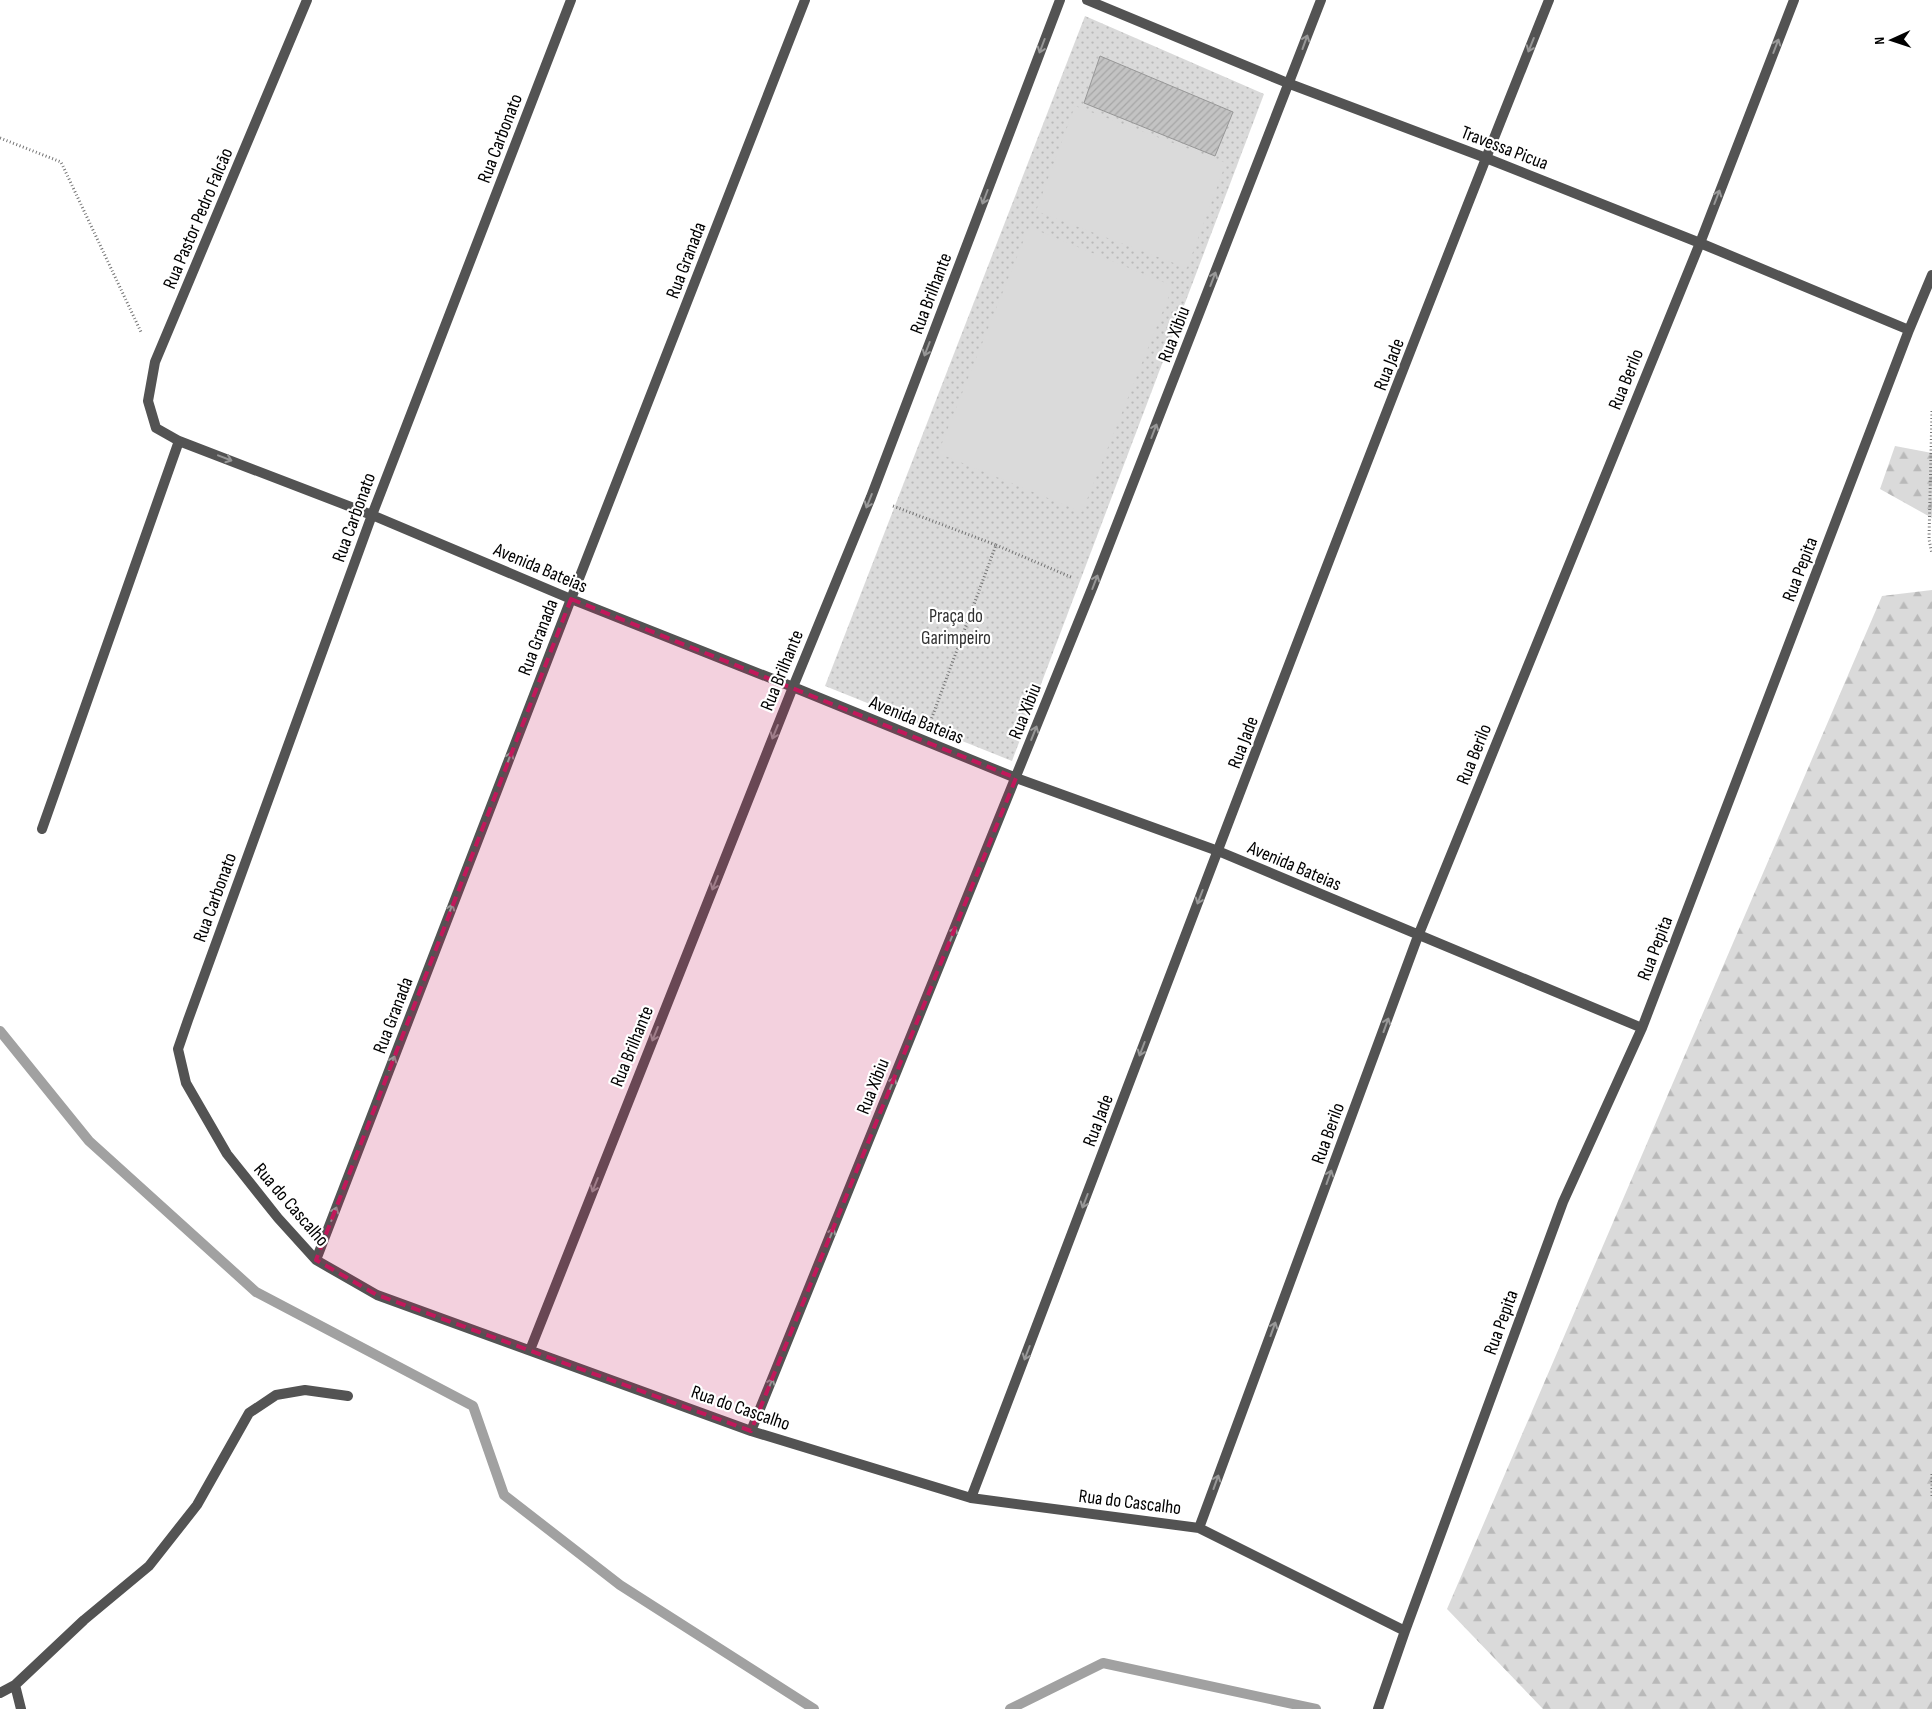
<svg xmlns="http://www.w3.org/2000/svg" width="1932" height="1709" font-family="'Sofia Sans Condensed',sans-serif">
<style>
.grass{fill:url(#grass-dots)}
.forest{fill:url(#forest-firs)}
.garden{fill:#dadada}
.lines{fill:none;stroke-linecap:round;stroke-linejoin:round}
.stream{stroke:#a1a1a1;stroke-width:10}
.building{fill:url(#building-hatch);stroke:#979797}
.path{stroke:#757575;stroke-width:3;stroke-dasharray:1 2.5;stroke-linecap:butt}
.street{stroke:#535353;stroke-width:10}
.oneway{stroke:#989898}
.marked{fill:#c2185b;fill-opacity:0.2;stroke:#c2185b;stroke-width:4;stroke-dasharray:10 6;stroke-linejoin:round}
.labels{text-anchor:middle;stroke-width:4.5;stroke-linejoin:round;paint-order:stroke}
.street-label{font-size:19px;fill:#000;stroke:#fff}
.park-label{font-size:19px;fill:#313131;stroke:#fff}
</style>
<defs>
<pattern id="grass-dots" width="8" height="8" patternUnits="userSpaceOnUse" patternTransform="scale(1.25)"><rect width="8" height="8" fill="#dadada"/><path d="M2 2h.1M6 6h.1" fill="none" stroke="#b9b9b9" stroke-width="1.8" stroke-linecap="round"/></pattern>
<pattern id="forest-firs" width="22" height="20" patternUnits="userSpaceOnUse" patternTransform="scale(1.25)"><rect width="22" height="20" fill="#dadada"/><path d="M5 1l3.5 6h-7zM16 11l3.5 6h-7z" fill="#b9b9b9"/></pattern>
<pattern id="building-hatch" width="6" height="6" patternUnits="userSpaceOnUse" patternTransform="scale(1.25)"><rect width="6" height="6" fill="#c3c3c3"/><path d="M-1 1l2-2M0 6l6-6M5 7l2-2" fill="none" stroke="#a6a6a6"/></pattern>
</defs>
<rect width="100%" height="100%" fill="#fff"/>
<!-- grass -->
<path class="grass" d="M1085 16 1264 94 1012 761 825 686Z"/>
<!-- forest -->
<path class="forest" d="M1895 446 1932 453V518L1880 489Z
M1932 590V1709H1543L1447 1609 1882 596Z"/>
<!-- garden -->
<path class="garden" d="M1075 106 1226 163 1187 268 1036 211Z
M1029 227 1173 286 1082 512 938 453Z"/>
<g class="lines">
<!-- stream -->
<path class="stream" d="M0 1031 89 1141 256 1292 473 1406 504 1495 620 1585 814 1709
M1010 1709 1103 1663 1316 1709"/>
</g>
<!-- building -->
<path class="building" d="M1100 56 1233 112 1215 156 1084 103Z"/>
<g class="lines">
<!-- path -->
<path class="path" d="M0 138 61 162 141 332
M1932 411 1929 539 1932 554
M893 506 996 545 931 720
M996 545 1073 578
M1932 1474V1498"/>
<!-- street -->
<path class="street" d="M307 0 155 362 148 401 156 428 179 441 372 515 571 599 793 687 1016 778 1218 851 1642 1028
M571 0 372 515 188 1020 178 1049 186 1083 227 1154 278 1218 316 1260 377 1295 751 1431 971 1498 1199 1528 1405 1631
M1087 0 1290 84 1486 158 1700 243 1909 330
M42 829 179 441
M316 1260 571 599 805 0
M530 1350 793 687 871 497 1060 0
M751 1431 1093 586 1321 0
M971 1498C1162 998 1350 497 1549 0
M1199 1528 1418 936 1700 243 1794 0
M15 1685 21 1709
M0 1693 15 1685 84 1620 149 1566 197 1505 249 1413 276 1395 305 1390 348 1396
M1378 1709 1405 1631 1563 1202 1642 1028 1909 330 1932 275"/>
</g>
<!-- one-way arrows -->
<defs><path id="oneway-shaft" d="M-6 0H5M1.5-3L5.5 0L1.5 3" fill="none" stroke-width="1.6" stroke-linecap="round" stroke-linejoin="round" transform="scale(1.25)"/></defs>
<g class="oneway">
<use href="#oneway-shaft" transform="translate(1305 42) rotate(-70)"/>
<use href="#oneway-shaft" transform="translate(1531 45) rotate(112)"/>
<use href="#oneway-shaft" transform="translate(1042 46) rotate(111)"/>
<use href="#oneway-shaft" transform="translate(1776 46) rotate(-69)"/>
<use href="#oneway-shaft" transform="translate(985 197) rotate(111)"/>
<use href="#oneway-shaft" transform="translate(1717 197) rotate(-69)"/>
<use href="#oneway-shaft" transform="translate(1213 279) rotate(-69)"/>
<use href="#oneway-shaft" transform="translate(927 349) rotate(111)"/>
<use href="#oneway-shaft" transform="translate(1154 431) rotate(-69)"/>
<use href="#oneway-shaft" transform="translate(225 458) rotate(21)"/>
<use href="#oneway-shaft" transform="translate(869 501) rotate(112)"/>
<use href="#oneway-shaft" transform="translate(1095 582) rotate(-69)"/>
<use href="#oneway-shaft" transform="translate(775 732) rotate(112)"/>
<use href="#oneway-shaft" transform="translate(1034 733) rotate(-68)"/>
<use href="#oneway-shaft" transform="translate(509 759) rotate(-69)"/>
<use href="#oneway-shaft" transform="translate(715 883) rotate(112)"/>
<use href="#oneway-shaft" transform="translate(1200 897) rotate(111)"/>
<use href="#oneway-shaft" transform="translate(450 911) rotate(-69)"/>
<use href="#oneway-shaft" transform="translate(953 934) rotate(-68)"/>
<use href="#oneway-shaft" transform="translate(1386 1025) rotate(-70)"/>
<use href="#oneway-shaft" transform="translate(655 1034) rotate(112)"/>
<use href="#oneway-shaft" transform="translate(1142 1049) rotate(111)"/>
<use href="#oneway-shaft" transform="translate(392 1063) rotate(-69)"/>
<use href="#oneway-shaft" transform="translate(892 1084) rotate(-68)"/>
<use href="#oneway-shaft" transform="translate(1329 1177) rotate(-70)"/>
<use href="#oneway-shaft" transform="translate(595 1185) rotate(112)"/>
<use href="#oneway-shaft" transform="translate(1085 1201) rotate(111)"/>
<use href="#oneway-shaft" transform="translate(334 1214) rotate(-69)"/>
<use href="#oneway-shaft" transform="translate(831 1235) rotate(-68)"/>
<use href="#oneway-shaft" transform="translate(1273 1329) rotate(-70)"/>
<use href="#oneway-shaft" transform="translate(1027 1353) rotate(111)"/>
<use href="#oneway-shaft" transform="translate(770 1385) rotate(-68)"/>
<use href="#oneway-shaft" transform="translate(1216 1482) rotate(-70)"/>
</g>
<!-- marked area -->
<path class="marked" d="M571 599 1016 778 751 1431 377 1295 316 1260Z"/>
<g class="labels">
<!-- street labels -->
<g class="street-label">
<text transform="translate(499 138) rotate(-69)" y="7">Rua Carbonato</text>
<text transform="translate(1505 147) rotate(21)" y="7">Travessa Picua</text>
<text transform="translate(197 218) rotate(-67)" y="7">Rua Pastor Pedro Falcão</text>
<text transform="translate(685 260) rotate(-69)" y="7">Rua Granada</text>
<text transform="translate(930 293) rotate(-69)" y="7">Rua Brilhante</text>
<text transform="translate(1173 334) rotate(-69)" y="7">Rua Xibiu</text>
<text transform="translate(1388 364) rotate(-69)" y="7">Rua Jade</text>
<text transform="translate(1625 379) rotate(-68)" y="7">Rua Berilo</text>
<text transform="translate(353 517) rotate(-70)" y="7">Rua Carbonato</text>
<text transform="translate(541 567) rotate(23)" y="7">Avenida Bateias</text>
<text transform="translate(1799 569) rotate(-69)" y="7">Rua Pepita</text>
<text transform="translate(537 637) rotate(-69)" y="7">Rua Granada</text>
<text transform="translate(781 670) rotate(-68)" y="7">Rua Brilhante</text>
<text transform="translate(1024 711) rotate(-68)" y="7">Rua Xibiu</text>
<text transform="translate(917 719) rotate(22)" y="7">Avenida Bateias</text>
<text transform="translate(1242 742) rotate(-69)" y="7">Rua Jade</text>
<text transform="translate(1473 754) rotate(-68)" y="7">Rua Berilo</text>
<text transform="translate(1295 865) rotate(23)" y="7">Avenida Bateias</text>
<text transform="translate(214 897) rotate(-70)" y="7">Rua Carbonato</text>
<text transform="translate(1654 948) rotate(-69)" y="7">Rua Pepita</text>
<text transform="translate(392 1015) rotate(-69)" y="7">Rua Granada</text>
<text transform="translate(631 1046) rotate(-68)" y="7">Rua Brilhante</text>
<text transform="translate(872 1086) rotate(-68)" y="7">Rua Xibiu</text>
<text transform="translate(1097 1120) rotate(-69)" y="7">Rua Jade</text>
<text transform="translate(1327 1133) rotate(-70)" y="7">Rua Berilo</text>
<text transform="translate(292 1204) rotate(49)" y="7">Rua do Cascalho</text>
<text transform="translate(1500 1322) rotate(-70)" y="7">Rua Pepita</text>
<text transform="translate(741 1407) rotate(19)" y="7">Rua do Cascalho</text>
<text transform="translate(1130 1501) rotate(7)" y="7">Rua do Cascalho</text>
</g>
<!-- park labels -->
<g class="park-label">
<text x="956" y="622">Praça do<tspan x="956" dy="22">Garimpeiro</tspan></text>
</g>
</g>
<!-- north arrow -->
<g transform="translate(1892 40) rotate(267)" stroke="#ffffff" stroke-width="4" paint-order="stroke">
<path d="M0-4L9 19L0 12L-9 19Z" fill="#000000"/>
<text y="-8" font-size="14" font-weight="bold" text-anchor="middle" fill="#000000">N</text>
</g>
</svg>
